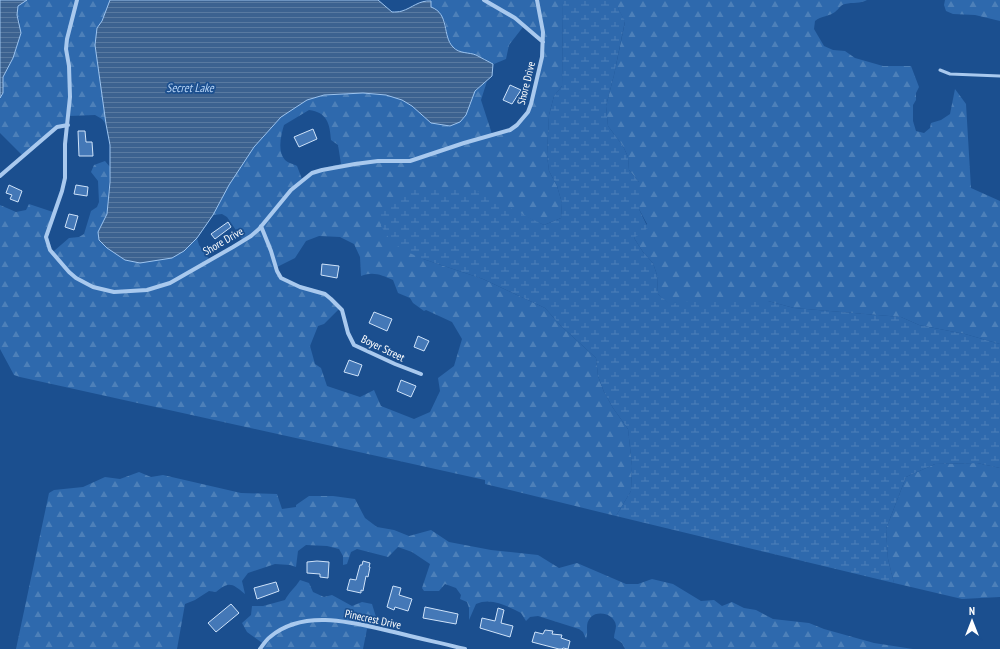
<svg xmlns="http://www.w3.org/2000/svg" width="1000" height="649" font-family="'PT Sans Narrow',sans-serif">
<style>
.forest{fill:url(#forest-firs);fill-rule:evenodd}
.wetland{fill:url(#wetland-marsh)}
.water{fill:url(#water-rules);stroke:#9cc4f0}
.building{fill:#4478b7;stroke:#cfe3fa}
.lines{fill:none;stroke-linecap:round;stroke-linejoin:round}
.lane{stroke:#a9c9ee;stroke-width:3}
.street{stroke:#a9c9ee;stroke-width:4}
.labels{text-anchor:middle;stroke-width:3.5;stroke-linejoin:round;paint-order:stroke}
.street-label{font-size:11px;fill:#fff;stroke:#1b4f8f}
.water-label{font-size:12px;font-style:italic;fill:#b5d3f5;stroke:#1b4f8f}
</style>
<defs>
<pattern id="forest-firs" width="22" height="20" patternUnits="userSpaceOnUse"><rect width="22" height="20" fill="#2e69ad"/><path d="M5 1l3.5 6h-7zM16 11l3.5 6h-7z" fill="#4d80b9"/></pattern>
<pattern id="wetland-marsh" width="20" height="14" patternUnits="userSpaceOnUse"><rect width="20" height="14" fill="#2e69ad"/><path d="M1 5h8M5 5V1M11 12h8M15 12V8" fill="none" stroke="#4d80b9"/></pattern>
<pattern id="water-rules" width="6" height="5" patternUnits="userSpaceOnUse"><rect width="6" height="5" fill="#3c6290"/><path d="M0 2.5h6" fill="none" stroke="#597aa1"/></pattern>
</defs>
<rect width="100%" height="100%" fill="#1b4f8f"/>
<!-- forest -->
<path class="forest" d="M27 0H110L102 21 98 28 95 45 106 124 102 119 95 115 69 116 67 125 61 126 22 155 0 133V98L3 93V77L13 58 20 22 17 15 18 6Z
M429 0H563L562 86 554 96 549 115 547 155 549 171 557 186 562 203 561 218 544 225 518 213 423 259 483 279 545 308 561 326 596 358 598 376 604 392 613 408 628 429 632 466 631 491 616 516 485 484V480L20 377 14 375 0 349V205L16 212 26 210 29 204 53 212 46 234 51 251H54L69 238 79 237 84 234 91 211 97 207 99 202 98 181 91 172 94 165 105 161 110 167 107 214 98 232 107 248 125 260 184 251 197 238 199 245 209 259 241 241 242 239 227 217 222 214 213 215 229 185 254 147 281 117 307 100 324 95 363 93 386 95 402 100 412 106 431 123 460 122 466 115 475 91 487 81 481 100 492 134 508 130 517 125 528 112 540 64 541 40 523 27 509 45 506 59 494 64 475 54H465L453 48 448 39 445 21 431 7V1ZM309 110C327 112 330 124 331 140L338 145 341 164 323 168 302 179 297 166C294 164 288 163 285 160 277 151 281 135 284 125ZM319 236 340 237 354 244 360 257 361 276C373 271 382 275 393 280L398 293 410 298 413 303 424 311 426 310 452 322 462 339 454 366 438 378 440 391 430 412 414 419 381 406 374 390 360 397 327 386 321 368 315 364 310 346 318 326 324 324 339 309 325 293 284 280 279 275 277 267 295 258 306 241Z
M618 0H867C860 4 853 2 845 4 840 5 839 9 835 12 830 16 821 16 815 21L814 29 824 46 833 50 845 51 855 58 883 66H911L919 87 916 93V100L913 105V121L916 131 924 133 930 128 931 123 941 120 950 114 955 89 966 104 971 188 1000 201V344L965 334 919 325 901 317 794 308 768 301 671 306 658 294 657 275 653 263 643 252 634 238 647 224 639 209V182L629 170 628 157 623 146 608 126 606 106 614 75 625 22 618 8Z
M945 0H1000V21L975 15 953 14 946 11 944 5Z
M977 463 1000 468V597L962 599 894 583 888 559 886 529 906 477 935 464Z
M139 472 151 477 163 475 241 493 277 494 282 509 296 507V505L309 496H333L355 499 365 518 377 527 394 530 409 536 431 530 449 542 491 550 538 555 559 568 577 563 626 584H638L652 579 673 584 701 601 714 600 722 606 732 602 744 608 756 610 773 619 809 623 824 629 874 643 913 649H625L622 643 614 638C614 634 616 629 616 626 615 614 598 610 591 617 584 624 589 631 586 639L583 632 579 629 538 616 530 617 526 621 521 613C507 606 491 597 476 604L469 620V608L467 602 460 599 461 595 456 588 445 584 439 591H424L422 588 430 564 412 552 398 547 388 557 357 549 351 552 347 564 343 565V556L339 549 327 546 306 545 298 551 296 567 290 565 275 564 248 573 242 581 245 594C232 583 229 581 216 592L209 591 195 600 185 604 177 649H16L49 493 54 490 83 487 105 477 120 479Z
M300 580 309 583 313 592 324 597 332 595 352 606 362 602 372 604 376 617 373 628 367 629 363 649H263L265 645 247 632 242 623 251 615 252 606H263L285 600C289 592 295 588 300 580Z"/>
<!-- wetland -->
<path class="wetland" d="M563 0H618V8L625 21 614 75 606 106 608 126 623 146 628 157 629 170 639 182V209L648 228 634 238 643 252 653 263 657 275 658 294 671 305 678 302 710 300 768 301 794 308 901 317 919 325 965 334 1000 344V468L977 463 935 464 906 477 886 529 888 559 894 583 616 516 631 491 632 466 628 429 613 408 604 392 598 376 596 358 561 326 545 308 483 279 423 259 403 250 390 240 381 226V212L408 190 439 189 475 190 544 225 561 218 562 203 557 186 549 171 547 155 549 115 554 96 562 86Z"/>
<!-- water -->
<path class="water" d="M0 0H27L18 6 17 15 21 33 13 58 3 77V93L0 98Z
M110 0H378L392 12C395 12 399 12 402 11 412 8 419 0 431 1V7C450 14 442 36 453 47 459 54 469 52 476 55 482 58 487 61 493 64L492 76 475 91 466 115 460 122 450 126 431 123 412 106 402 100 386 95 363 93 324 95 307 100 281 117 254 147 229 185 213 215 197 238 184 251 172 258 140 263 125 260 107 248 99 240 98 232 107 214 110 182V145L106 124 95 45 97 28 102 21Z"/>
<!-- building -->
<path class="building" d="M510 85 521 90 512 104 503 100Z
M313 129 317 139 299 147 294 137Z
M78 131H85L86 142H92L93 156H79Z
M9 185 22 191 18 202 10 199 12 195 6 193Z
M76 185 88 187 87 196 74 194Z
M69 214 78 216 74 230 65 227Z
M228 222 231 227 215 239 211 234Z
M322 264 339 266 337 278 321 275Z
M374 312 392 319 387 331 369 323Z
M418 336 429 341 424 351 414 347Z
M349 360 362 365 358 376 344 372Z
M401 380 416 386 411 397 397 391Z
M317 561 329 562 328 578 320 577V574L307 573V562Z
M363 561 370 563 369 567H370L368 577 366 576 363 591 361 590V593L347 590 350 579 356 580 360 565H362Z
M276 582 279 591 257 599 254 588Z
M393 586 401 588 399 595 412 599 408 611 395 607 394 610 387 607Z
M231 604 239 613 216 632 208 623Z
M425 607 458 614 456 624 423 618Z
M498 608 504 610 501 623 513 626 510 637 480 628 482 618 495 621Z
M545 630 553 631 552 634 562 635 561 638 570 641 568 649 563 648 562 649H559L532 642 535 632 543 634Z"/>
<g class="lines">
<!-- lane -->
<path class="lane" d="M940 70 950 74 1000 76"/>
<!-- street -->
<path class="street" d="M77 0 67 39 66 49 69 66 70 97 65 144V178L62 191 46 237 50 250 69 272 76 278 93 287 114 292 147 290 170 283 233 247 251 236 259 229 291 190 312 173 322 170 355 164 378 161H410L464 143 510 130 517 125 528 112 531 104 542 57 543 32 537 0
M484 0 515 18 543 42
M0 176 57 127 68 125
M261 226 271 251 277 271 281 278 300 287 325 294 331 299 342 310 348 333 354 345 395 364 421 374
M260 649C263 645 266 640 270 637 304 608 355 623 394 632 417 638 441 643 465 649"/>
</g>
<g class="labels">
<!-- street labels -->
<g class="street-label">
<text transform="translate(526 83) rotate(-76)" y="4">Shore Drive</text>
<text transform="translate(223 241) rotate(-30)" y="4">Shore Drive</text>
<text transform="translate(383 348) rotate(26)" y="4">Boyer Street</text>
<text transform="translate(373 619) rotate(12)" y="4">Pinecrest Drive</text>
</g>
<!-- water labels -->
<g class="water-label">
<text x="190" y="92">Secret Lake</text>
</g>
</g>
<!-- north arrow -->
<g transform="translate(972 621)" stroke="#1b4f8f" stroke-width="3" paint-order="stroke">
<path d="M0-3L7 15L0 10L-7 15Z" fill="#ffffff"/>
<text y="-6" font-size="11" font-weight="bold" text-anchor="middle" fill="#ffffff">N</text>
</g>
</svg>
